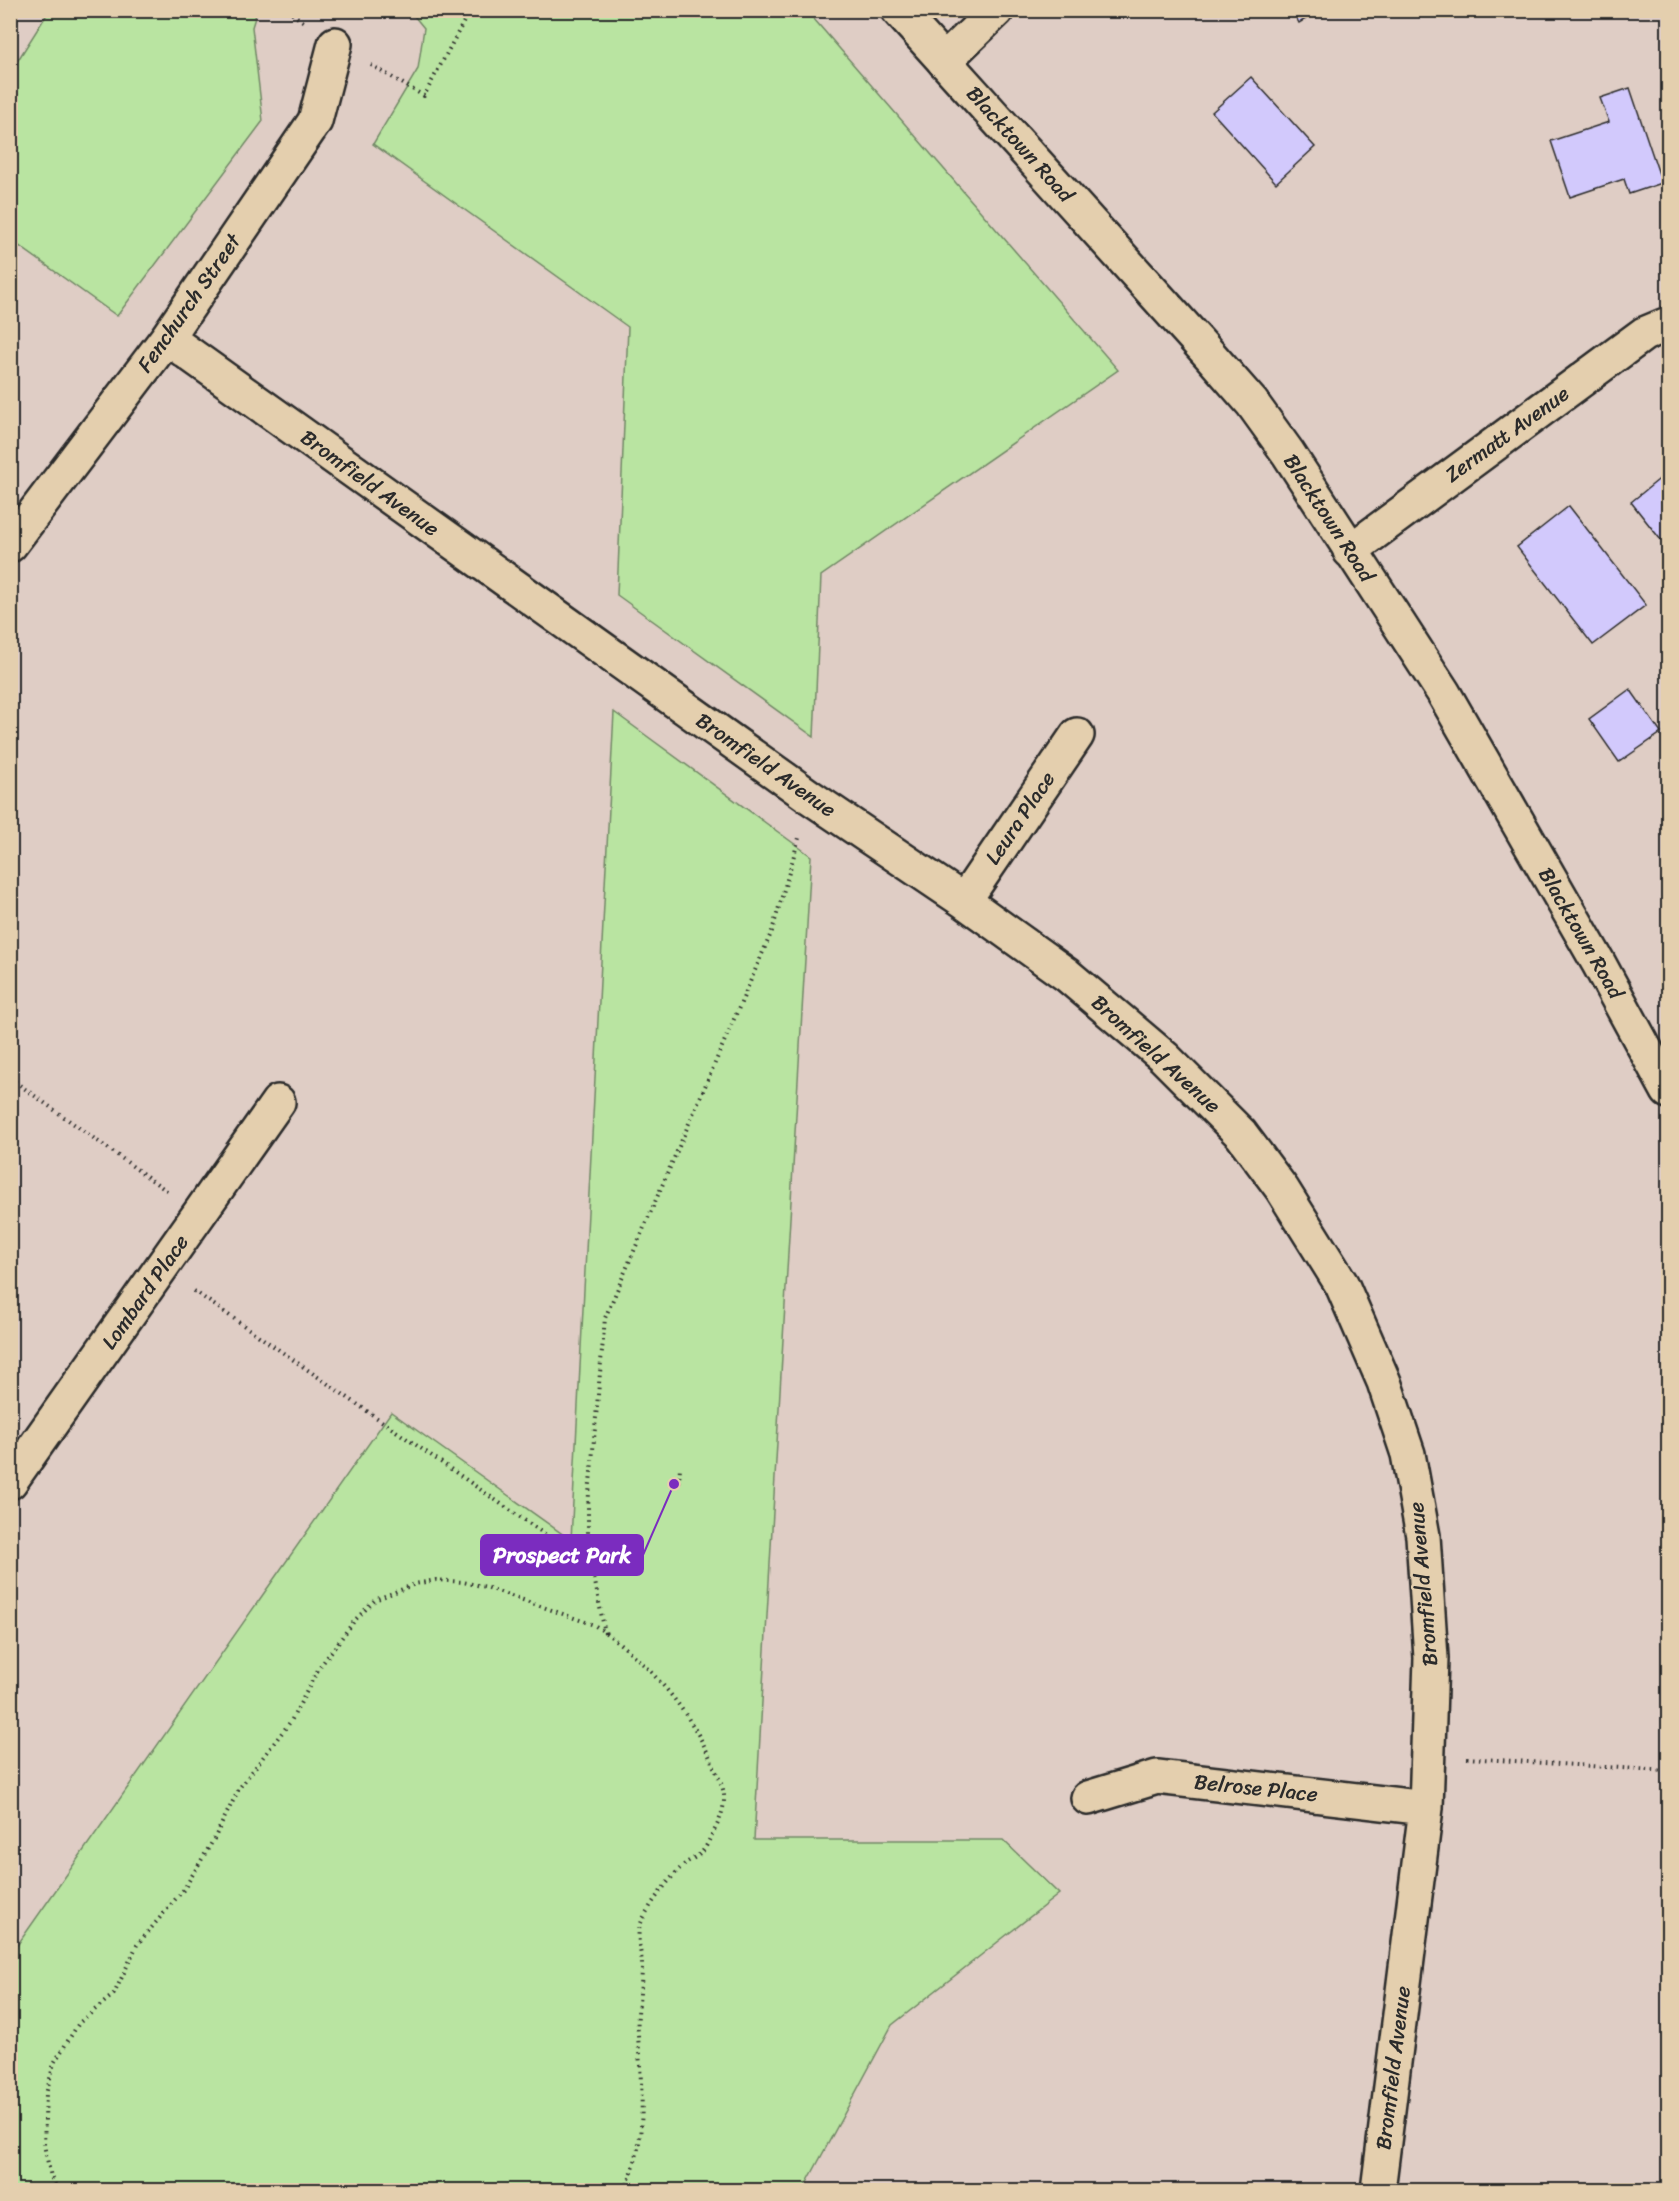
<svg xmlns="http://www.w3.org/2000/svg" width="1679" height="2201" font-family="Sriracha,sans-serif">
<style>
.green{fill:#b9e4a1;stroke:#728866;stroke-width:1.5}
.building{fill:#d2c9fc;stroke:#2b2b2b;stroke-width:1.5}
.lines{fill:none;stroke-linecap:round;stroke-linejoin:round}
.street-casing{stroke:#2b2b2b;stroke-width:38}
.secondary-casing{stroke:#2b2b2b;stroke-width:38}
.path{stroke:#2b2b2b;stroke-width:4;stroke-dasharray:1.5 4.5;stroke-linecap:butt}
.street{stroke:#e4cfae;stroke-width:33}
.secondary{stroke:#e4cfae;stroke-width:33}
.labels{text-anchor:middle;stroke-width:4.5;stroke-linejoin:round;paint-order:stroke}
.street-label{font-size:21px;fill:#2b2b2b;stroke:#e4cfae}
.leader{fill:none;stroke:#7b2cbf;stroke-width:2}
.callout-dot{fill:#7b2cbf;stroke:#e4cfae;stroke-width:2}
.callout{fill:#7b2cbf;stroke:#7b2cbf;stroke-width:2}
.callout-label{font-size:22px;text-anchor:middle;font-weight:bold;fill:#fff}
</style>
<rect width="100%" height="100%" fill="#dfcdc5"/>
<filter id="ink" filterUnits="userSpaceOnUse"><feTurbulence type="fractalNoise" baseFrequency=".0167" numOctaves="2"/><feDisplacementMap in="SourceGraphic" scale="12" xChannelSelector="R" yChannelSelector="G"/><feConvolveMatrix kernelMatrix="1 2 1 2 8 2 1 2 1" color-interpolation-filters="sRGB"/></filter>
<g filter="url(#ink)">
<!-- green -->
<path class="green" d="M49 11H257L252 27 263 121 117 316 11 240V71Z
M410 11H807L1118 370 821 576 814 737 617 595 628 327 373 144 418 69 424 28Z
M614 712 811 856 754 1840H1003L1059 1894 892 2025 803 2190H11V1954L391 1412 571 1540Z"/>
<!-- building -->
<path class="building" d="M1292 10H1321L1299 23Z
M1251 77 1315 147 1276 183 1212 112Z
M1630 88 1662 183 1629 194 1624 179 1570 197 1551 141 1609 122 1600 98Z
M1668 472V549L1631 502Z
M1569 506 1646 605 1593 645 1517 547Z
M1630 689 1661 733 1619 762 1589 719Z"/>
<g class="lines">
<!-- street casing -->
<g class="street-casing">
<path id="street" d="M944 61 997 10
M167 338 810 797 964 901 1067 975 1164 1057 1241 1134 1282 1189 1342 1285 1384 1382 1408 1454 1423 1536 1431 1658 1426 1808 1378 2190
M10 545 167 338 315 121 335 44
M1350 551 1644 334 1668 324
M964 901 1077 735
M10 1482 278 1102
M1088 1798 1157 1777 1426 1808"/>
</g>
<!-- secondary casing -->
<g class="secondary-casing">
<path id="secondary" d="M898 10 1209 354 1252 403 1288 453 1443 692 1598 962 1668 1091"/>
</g>
<!-- path -->
<path class="path" d="M287 10 304 22
M371 65 424 96 470 10
M10 1078 167 1191
M194 1291 592 1567
M679 1483 680 1467
M605 1633 588 1546V1505L605 1318 772 931 799 838
M1467 1758 1668 1771
M58 2190 51 2177 44 2145 46 2094 54 2063 79 2023 114 1994 137 1945 184 1889 214 1839 240 1787 291 1721 319 1668 355 1620 375 1600 415 1584 436 1580 463 1582 486 1587 594 1625C645 1658 690 1709 713 1765 717 1774 723 1785 724 1795 725 1810 718 1825 710 1838 708 1843 705 1849 701 1853 697 1857 690 1860 686 1863 673 1873 641 1914 639 1930 637 1941 642 1954 642 1966 642 1988 636 2012 638 2034 641 2092 649 2135 625 2190"/>
<!-- street -->
<use href="#street" class="street"/>
<!-- secondary -->
<use href="#secondary" class="secondary"/>
</g>
</g>
<g class="labels">
<!-- street labels -->
<g class="street-label">
<text transform="translate(1020 144) rotate(48)" y="7">Blacktown Road</text>
<text transform="translate(189 303) rotate(-55)" y="7">Fenchurch Street</text>
<text transform="translate(1507 434) rotate(-36)" y="7">Zermatt Avenue</text>
<text transform="translate(370 483) rotate(36)" y="7">Bromfield Avenue</text>
<text transform="translate(1329 518) rotate(57)" y="7">Blacktown Road</text>
<text transform="translate(766 765) rotate(35)" y="7">Bromfield Avenue</text>
<text transform="translate(1020 818) rotate(-56)" y="7">Leura Place</text>
<text transform="translate(1581 933) rotate(60)" y="7">Blacktown Road</text>
<text transform="translate(1156 1054) rotate(42)" y="7">Bromfield Avenue</text>
<text transform="translate(145 1292) rotate(-55)" y="7">Lombard Place</text>
<text transform="translate(1423 1584) rotate(-95)" y="7">Bromfield Avenue</text>
<text transform="translate(1256 1788) rotate(6)" y="7">Belrose Place</text>
<text transform="translate(1393 2068) rotate(-83)" y="7">Bromfield Avenue</text>
</g>
</g>
<!-- callouts -->
<path class="leader" d="M674 1484L643 1555"/>
<circle class="callout-dot" cx="674" cy="1484" r="6"/>
<rect class="callout" x="481" y="1535" width="162" height="40" rx="6"/>
<g class="callout-label">
<text x="562" y="1563">Prospect Park</text>
</g>
<!-- margin -->
<rect width="1679" height="2201" fill="none" stroke="#e4cfae" stroke-width="36"/>
<rect x="18" y="18" width="1643" height="2165" fill="none" stroke="#2b2b2b" stroke-width="2" filter="url(#ink)"/>
</svg>
